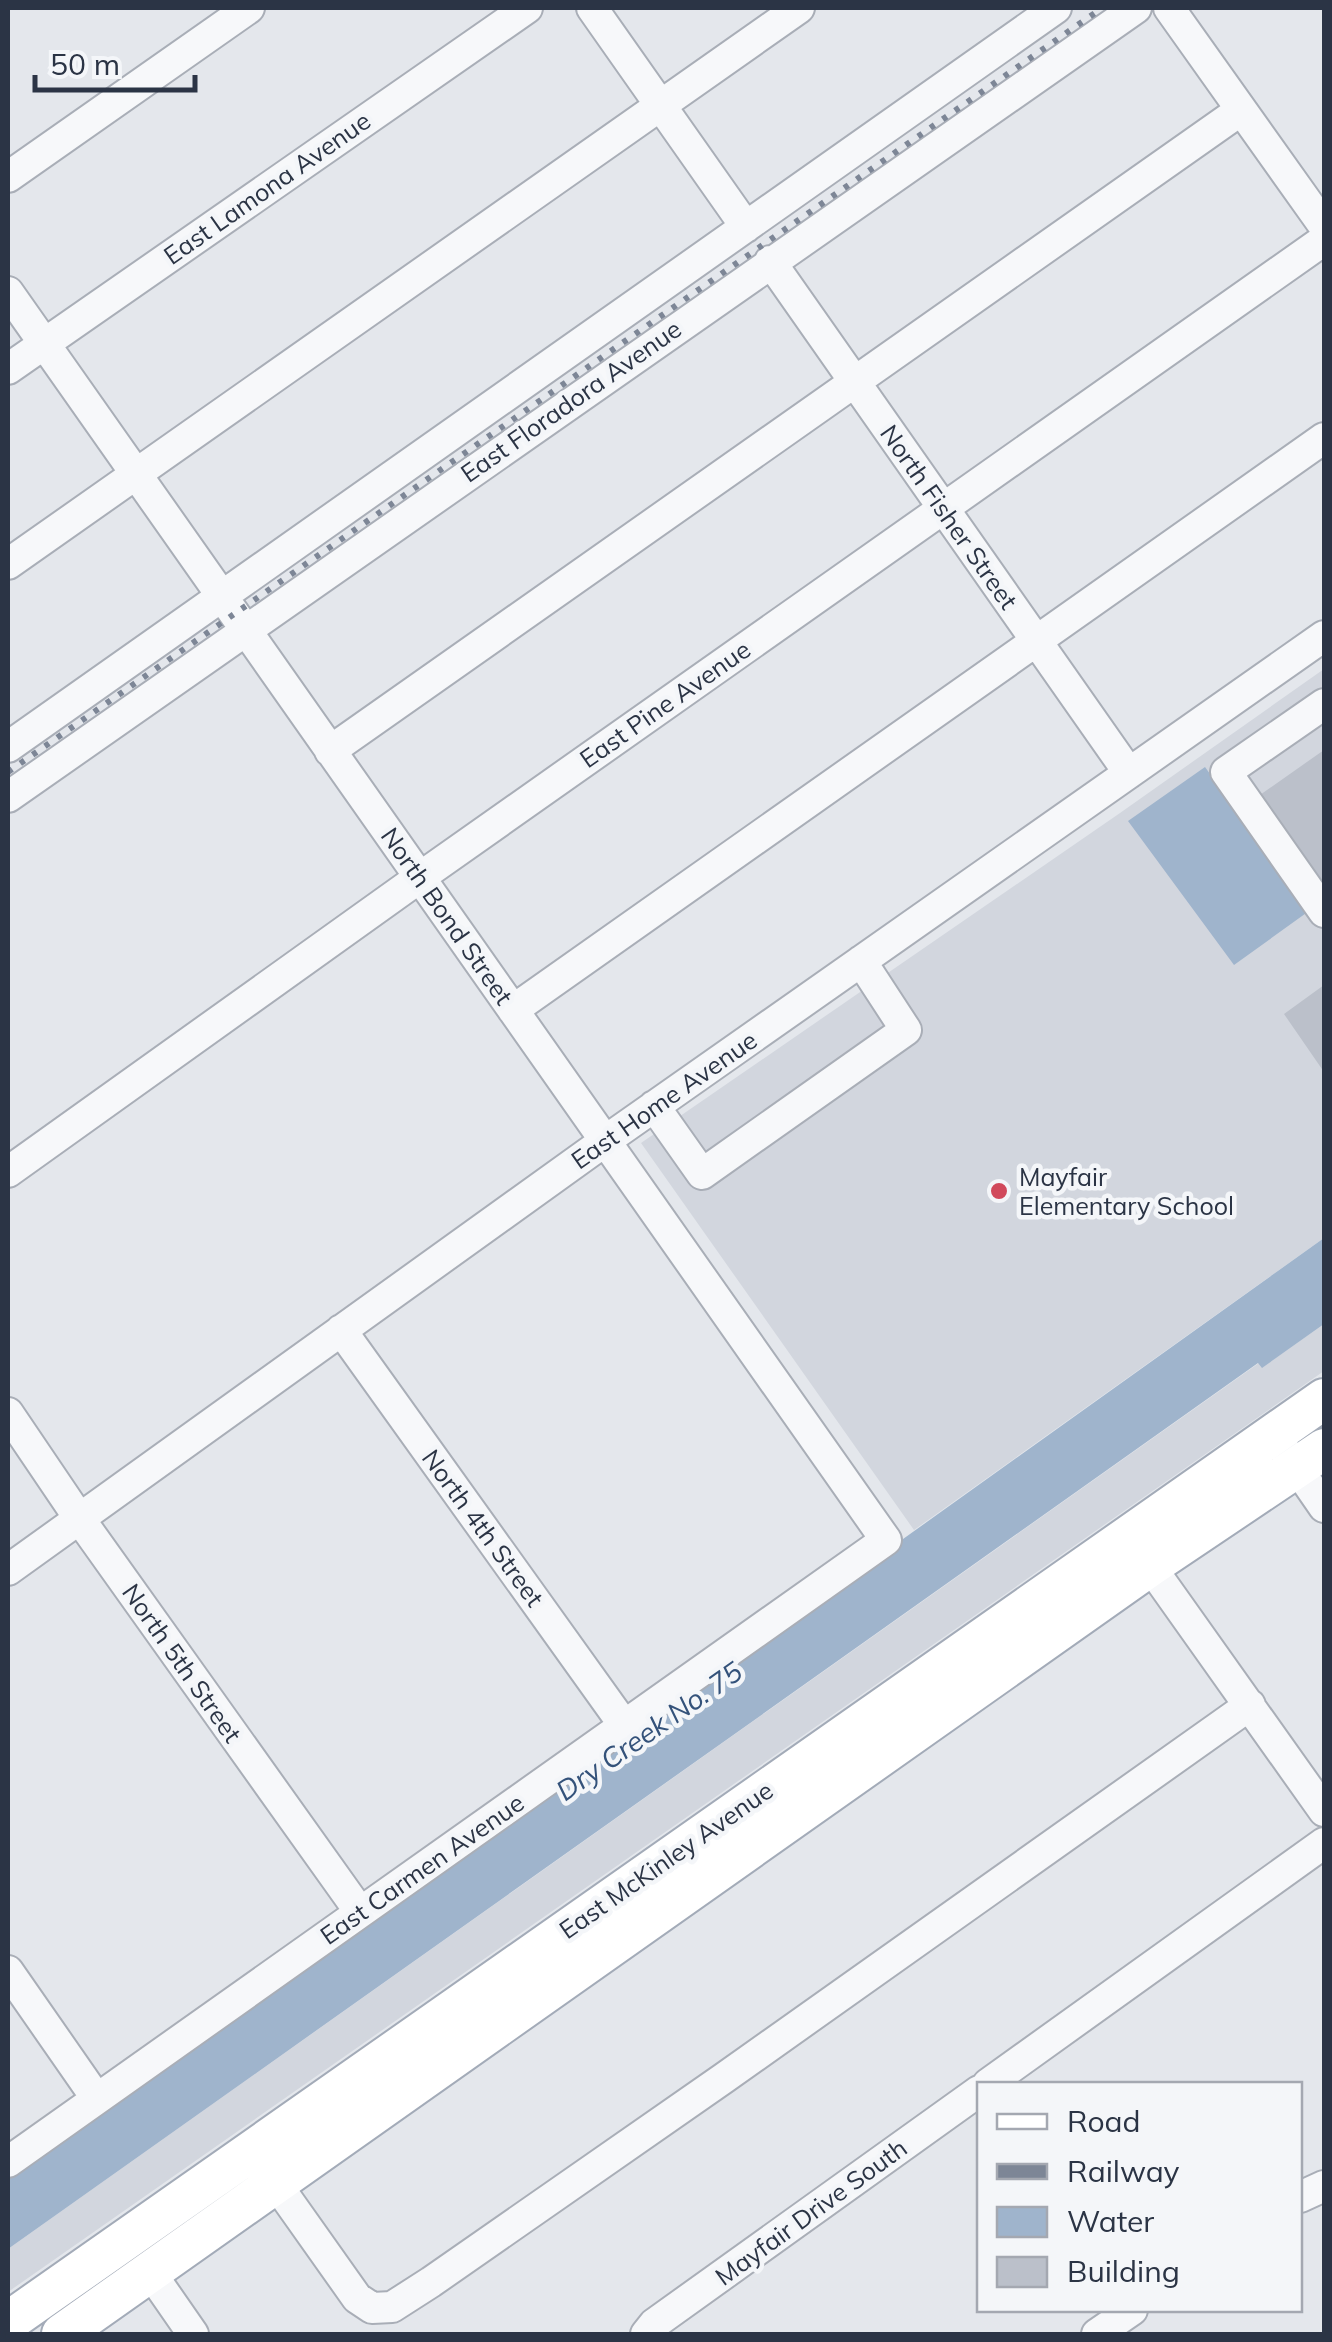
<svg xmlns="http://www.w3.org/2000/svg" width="1332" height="2342" font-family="Mulish,sans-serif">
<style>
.built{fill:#d2d6de}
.water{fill:#9fb4cc}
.building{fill:#bbc0ca}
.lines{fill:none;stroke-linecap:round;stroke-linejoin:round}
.minor-casing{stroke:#a9aeb7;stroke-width:34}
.major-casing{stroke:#a3abb8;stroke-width:44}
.minor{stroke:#f7f8fa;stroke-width:30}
.major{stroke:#fff;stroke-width:40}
.rail{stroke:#7d8696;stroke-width:6;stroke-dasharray:5 10;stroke-linecap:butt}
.poi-dot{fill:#d1495b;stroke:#f4f6f9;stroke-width:4}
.labels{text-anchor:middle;stroke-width:9;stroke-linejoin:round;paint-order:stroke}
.street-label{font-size:25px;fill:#2b3445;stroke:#f4f6f9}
.poi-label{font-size:25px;fill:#2b3445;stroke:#f4f6f9;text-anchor:start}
.water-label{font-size:28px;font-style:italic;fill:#34527a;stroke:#f4f6f9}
</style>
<rect width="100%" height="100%" fill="#e4e7ec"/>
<!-- built -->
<path class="built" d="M1324 669V1238L914 1530 641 1143 1120 813Z
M1324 1324V1371L8 2292V2249L1259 1363 1263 1367Z"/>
<!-- water -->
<path class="water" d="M1205 767 1309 911 1234 965 1128 821Z
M1324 1238V1324L1262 1368 1258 1363 8 2249V2179Z"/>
<!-- building -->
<path class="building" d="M1324 750V893L1257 797Z
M1324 985V1072L1284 1014Z"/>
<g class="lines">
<!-- minor casing -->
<g class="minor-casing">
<path id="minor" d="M592 8 746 227
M1169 8 1324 226
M8 177 249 8
M770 261 1129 773
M8 292 886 1540 8 2162
M8 369 527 8
M8 564 799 8
M1324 704 1226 772 1324 912
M8 747 1056 8
M330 751 1241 110
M8 797 1136 8
M513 1010 1324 438
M654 1106 702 1174 906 1030 861 961
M8 1172 419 878 1324 240
M341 1330 624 1725
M8 1413 79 1518 360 1912
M1286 1452 1324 1507
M1150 1566 1324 1811
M8 1570 605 1141 1324 636
M8 1971 97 2099
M988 2084 1324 1843
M277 2185 357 2298 372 2308 392 2307 431 2282 724 2078 1250 1705
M1300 2197 1324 2186
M150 2272 193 2334
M646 2334 654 2324 979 2091
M1097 2334 1132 2310"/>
</g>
<!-- major casing -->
<g class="major-casing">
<path id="major" d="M8 2322 1324 1399
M62 2334 1150 1566 1324 1449"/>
</g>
<!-- minor -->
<use href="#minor" class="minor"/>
<!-- major -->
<use href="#major" class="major"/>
<!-- rail -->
<path class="rail" d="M8 772 1102 8"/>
</g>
<!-- markers -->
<circle class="poi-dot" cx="999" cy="1191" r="10"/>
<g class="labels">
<!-- street labels -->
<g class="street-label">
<text transform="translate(267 188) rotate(-35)" y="9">East Lamona Avenue</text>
<text transform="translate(571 401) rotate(-35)" y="9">East Floradora Avenue</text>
<text transform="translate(949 517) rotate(55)" y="9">North Fisher Street</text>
<text transform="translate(665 704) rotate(-35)" y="9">East Pine Avenue</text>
<text transform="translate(447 916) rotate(55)" y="9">North Bond Street</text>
<text transform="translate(664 1100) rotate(-35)" y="9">East Home Avenue</text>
<text transform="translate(483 1528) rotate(54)" y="9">North 4th Street</text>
<text transform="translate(182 1663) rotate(55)" y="9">North 5th Street</text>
<text transform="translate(666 1860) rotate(-35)" y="9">East McKinley Avenue</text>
<text transform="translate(422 1869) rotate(-35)" y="9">East Carmen Avenue</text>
<text transform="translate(811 2212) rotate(-36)" y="9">Mayfair Drive South</text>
</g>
<!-- poi labels -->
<g class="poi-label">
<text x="1019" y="1186">Mayfair<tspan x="1019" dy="29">Elementary School</tspan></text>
</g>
<!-- water labels -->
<g class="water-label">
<text transform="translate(649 1731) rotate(-35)" y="10">Dry Creek No. 75</text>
</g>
</g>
<!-- border -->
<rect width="1332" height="2342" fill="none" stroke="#2b3445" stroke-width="20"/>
<!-- legend -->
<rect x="977" y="2082" width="325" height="230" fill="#f4f6f9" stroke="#a4a8b1" stroke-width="2.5"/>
<rect x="997" y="2114" width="50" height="15" fill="#ffffff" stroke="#a4a8b1" stroke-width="2.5"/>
<text x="1067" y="2132" font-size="30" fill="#2b3445">Road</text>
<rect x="997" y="2164" width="50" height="15" fill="#7d8696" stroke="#a4a8b1" stroke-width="2.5"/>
<text x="1067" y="2182" font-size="30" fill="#2b3445">Railway</text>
<rect x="997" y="2207" width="50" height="30" fill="#9fb4cc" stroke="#a4a8b1" stroke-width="2.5"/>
<text x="1067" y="2232" font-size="30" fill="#2b3445">Water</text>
<rect x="997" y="2257" width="50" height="30" fill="#bbc0ca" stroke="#a4a8b1" stroke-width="2.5"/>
<text x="1067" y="2282" font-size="30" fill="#2b3445">Building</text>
<!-- scale -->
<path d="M35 75v15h160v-15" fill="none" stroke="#2b3445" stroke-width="5"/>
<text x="50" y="75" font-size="30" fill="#2b3445" stroke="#f4f6f9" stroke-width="8" paint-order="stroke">50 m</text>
</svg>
